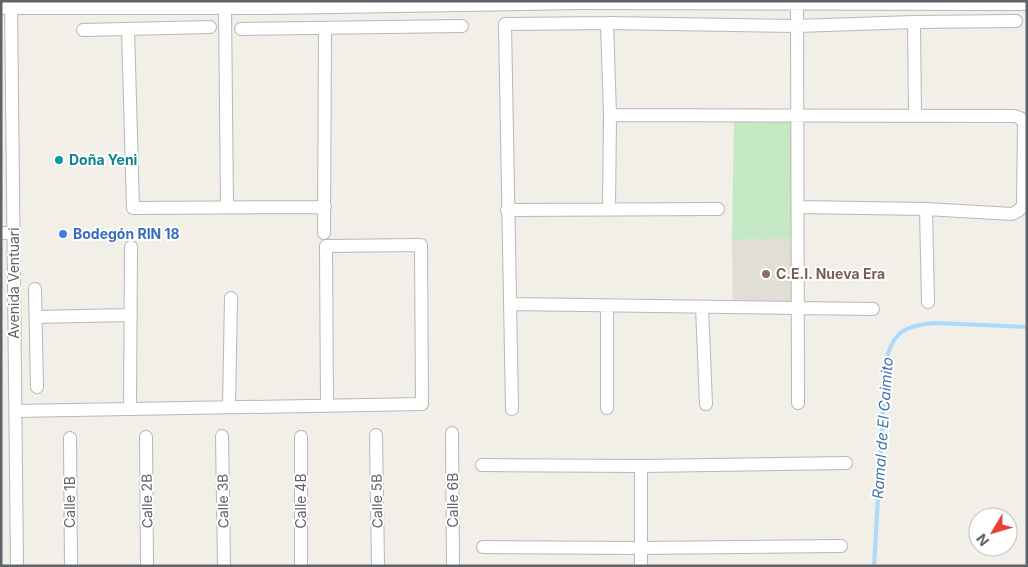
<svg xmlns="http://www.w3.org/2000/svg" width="1028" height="567" font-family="Inter,sans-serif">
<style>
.education{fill:#e1ded6}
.green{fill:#c5e8c5}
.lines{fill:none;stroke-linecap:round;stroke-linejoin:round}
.stream{stroke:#aadaff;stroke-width:4}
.minor-casing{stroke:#b5b8bc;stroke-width:14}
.minor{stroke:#fff;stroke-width:12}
.culture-dot{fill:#0f9aa8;stroke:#fff;stroke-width:2}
.shop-dot{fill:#3f7fe0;stroke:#fff;stroke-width:2}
.education-dot{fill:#8d6e63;stroke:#fff;stroke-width:2}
.labels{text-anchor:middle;stroke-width:4;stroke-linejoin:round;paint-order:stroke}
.culture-label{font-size:14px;font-weight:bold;fill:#0d838f;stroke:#fff;text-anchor:start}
.shop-label{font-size:14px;font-weight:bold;fill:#366cbe;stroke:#fff;text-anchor:start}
.education-label{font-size:14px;font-weight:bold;fill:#785e54;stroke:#fff;text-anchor:start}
.street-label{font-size:14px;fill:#5f6368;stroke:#fff}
.water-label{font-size:15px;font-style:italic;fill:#4174aa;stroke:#fff}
</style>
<rect width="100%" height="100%" fill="#f1efe8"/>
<!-- education -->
<path class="education" d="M798 238 799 308 733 307 732 240Z"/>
<!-- green -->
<path class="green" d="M734 115H798V238L732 240Z"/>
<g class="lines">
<!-- stream -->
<path class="stream" d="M874 566 886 362C892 331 907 325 936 323L1027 327"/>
<!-- minor casing -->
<g class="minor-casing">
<path id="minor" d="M11 1 17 566
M797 4 798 403
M225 7 227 207
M1 8H270L580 3 1027 4
M914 22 915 115
M607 23 610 115 609 208
M128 29 133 208 325 207
M241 29 462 26
M83 30 210 27
M610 115 1015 116 1020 118 1024 123 1023 206 1018 211 1012 214 926 209 798 207
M926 209 928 302
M507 210 718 209
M1 233H14
M324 233 325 28
M35 289 37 387
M510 304 873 309
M607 306V408
M702 307 706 404
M36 317 131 315
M229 407 231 298
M130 409 131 247
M512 409 505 24 607 23 797 26 914 22 1016 21
M15 411 422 404 421 245 326 246 327 406
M452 433 453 566
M376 435 378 566
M222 436 224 566
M146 437 147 566
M301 437V566
M70 438 71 566
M482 465 641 466 846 463
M483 547 641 548 841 546
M641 566V466"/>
</g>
<!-- minor -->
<use href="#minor" class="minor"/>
</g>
<!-- markers -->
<circle class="culture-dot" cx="59" cy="160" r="5"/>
<circle class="shop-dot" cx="63" cy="234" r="5"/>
<circle class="education-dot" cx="766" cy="274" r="5"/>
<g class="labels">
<!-- culture labels -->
<g class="culture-label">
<text x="69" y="165">Doña Yeni</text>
</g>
<!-- shop labels -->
<g class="shop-label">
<text x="73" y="239">Bodegón RIN 18</text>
</g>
<!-- education labels -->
<g class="education-label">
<text x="776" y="279">C.E.I. Nueva Era</text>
</g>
<!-- street labels -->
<g class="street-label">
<text transform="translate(14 283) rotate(-90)" y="5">Avenida Ventuari</text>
<text transform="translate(453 500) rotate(-90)" y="5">Calle 6B</text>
<text transform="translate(147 501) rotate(-91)" y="5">Calle 2B</text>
<text transform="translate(223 501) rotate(-91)" y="5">Calle 3B</text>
<text transform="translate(301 501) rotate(-90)" y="5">Calle 4B</text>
<text transform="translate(377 501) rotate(-91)" y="5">Calle 5B</text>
<text transform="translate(70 502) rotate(-90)" y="5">Calle 1B</text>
</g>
<!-- water labels -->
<g class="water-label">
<text transform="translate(883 428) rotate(-86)" y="5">Ramal de El Caimito</text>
</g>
</g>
<!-- border -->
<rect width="1028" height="567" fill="none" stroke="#5f6368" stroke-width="5"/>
<!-- north arrow -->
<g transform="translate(993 532) rotate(232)"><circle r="24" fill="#ffffff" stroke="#bfc1c3"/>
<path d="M0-4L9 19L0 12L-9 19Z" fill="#ea4335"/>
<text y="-8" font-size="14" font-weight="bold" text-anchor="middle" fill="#5f6368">N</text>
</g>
</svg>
